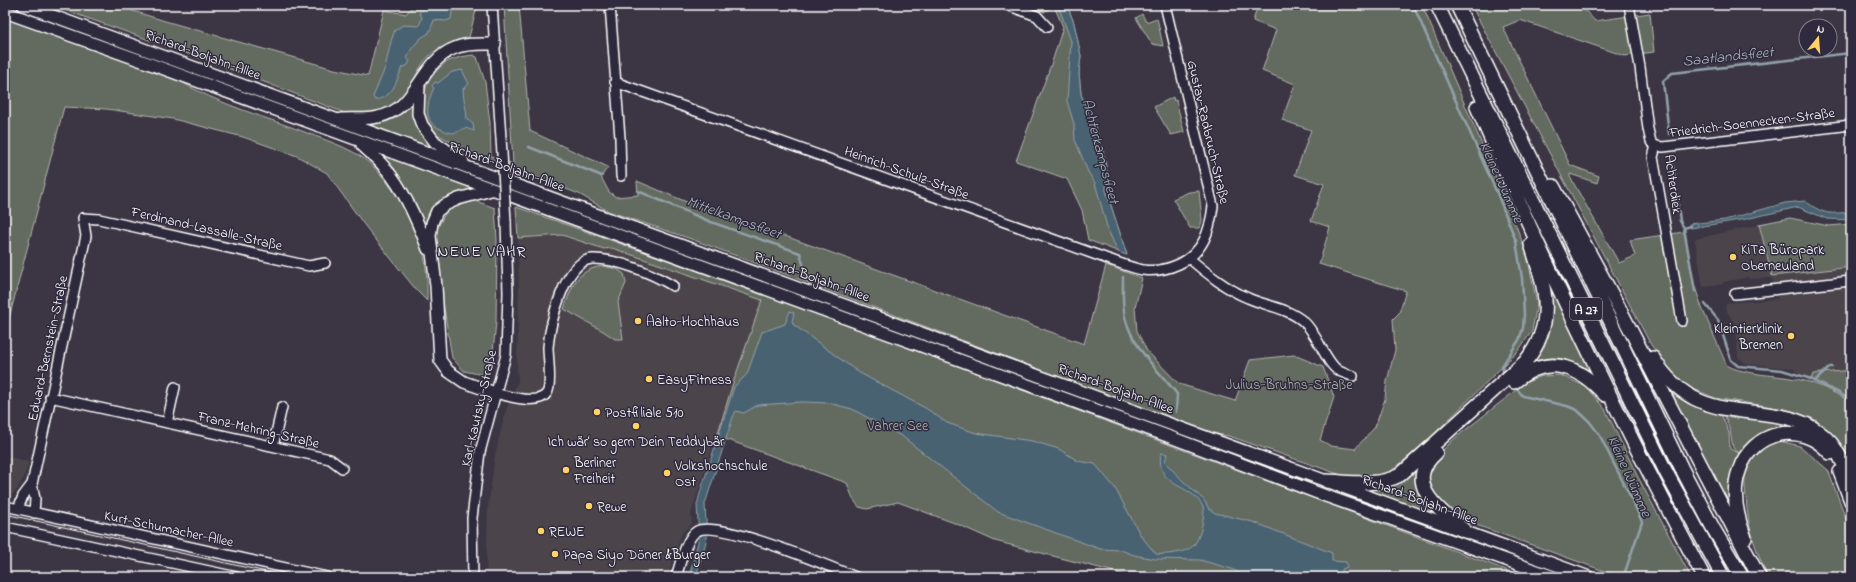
<svg xmlns="http://www.w3.org/2000/svg" width="1856" height="582" font-family="'Indie Flower',sans-serif">
<style>
.built{fill:#4c444c}
.green{fill:#646b5f;stroke:#b2b5af}
.water{fill:#496271;stroke:#92a1aa}
.lines{fill:none;stroke-linecap:round;stroke-linejoin:round}
.stream{stroke:#92a1aa;stroke-width:2.5}
.minor-casing{stroke:#fff;stroke-width:12}
.major-casing{stroke:#fff;stroke-width:14}
.highway-casing{stroke:#fff;stroke-width:16}
.minor{stroke:#2f2a3d;stroke-width:9}
.major{stroke:#2f2a3d;stroke-width:11}
.highway{stroke:#2f2a3d;stroke-width:13}
.tram{stroke:#fff;stroke-width:1}
.minor-bridge-casing{stroke:#fff;stroke-width:12;stroke-linecap:butt}
.minor-bridge{stroke:#2f2a3d;stroke-width:9}
.poi-dot{fill:#ffd166;stroke:#2f2a3d;stroke-width:1.5}
.labels{text-anchor:middle;stroke-width:3;stroke-linejoin:round;paint-order:stroke}
.shield{fill:#2f2a3d;stroke:#c1bfc5;stroke-width:1}
.shield-label{font-size:13px;font-weight:bold;fill:#fff}
.street-label{font-size:14px;fill:#fff;stroke:#2f2a3d}
.poi-label{font-size:14px;fill:#fff;stroke:#2f2a3d;text-anchor:start}
.park-label{font-size:14px;fill:#b2b5af;stroke:#2f2a3d}
.water-label{font-size:15px;font-style:italic;fill:#adb8bf;stroke:#2f2a3d}
.quarter-label{font-size:16px;letter-spacing:1px;fill:#fff;stroke:#2f2a3d}
</style>
<rect width="100%" height="100%" fill="#3c3644"/>
<filter id="ink" filterUnits="userSpaceOnUse"><feTurbulence type="fractalNoise" baseFrequency=".025" numOctaves="2"/><feDisplacementMap in="SourceGraphic" scale="8" xChannelSelector="R" yChannelSelector="G"/><feConvolveMatrix kernelMatrix="1 2 1 2 8 2 1 2 1" color-interpolation-filters="sRGB"/></filter>
<g filter="url(#ink)">
<!-- built -->
<path class="built" d="M385 5H414L406 14 384 10Z
M1790 218 1829 226 1851 224V370L1813 374 1811 380 1851 399V402L1810 382 1792 368 1747 364 1738 357 1736 326 1725 308 1727 303 1778 299 1772 278 1749 279V277L1723 282V284L1703 287 1695 239Z
M562 235 604 249 612 248 763 300 732 386 691 513 692 524 685 530 681 536 667 577H486L488 508 495 456 505 413 518 381 517 366 519 288 518 238Z
M5 456 29 462 24 477 17 490 12 494 5 492Z"/>
<!-- green -->
<path class="green" d="M50 5H114L165 21 334 69 368 76 384 10 406 14 414 5H476V11L469 37C454 42 439 46 428 57 418 67 414 82 406 94 392 114 367 117 345 113L217 64Z
M504 5H519L530 131 608 167 601 177 609 192 616 197 638 195 637 181 727 219 785 236 1084 344 1106 265 1142 278 1135 308 1137 331 1147 351 1179 384 1235 401 1250 360 1294 355 1323 367 1334 397 1320 440 1331 446 1355 449 1375 427 1385 399 1387 381 1395 350 1393 319 1399 313 1406 291 1319 264 1330 227 1311 221 1324 184 1295 175 1311 130 1282 120 1295 84 1262 71 1276 30 1253 21 1258 5H1422L1511 212 1527 255 1537 304 1532 331 1518 351 1424 444 1383 478 1363 479 1341 475 1229 436 1210 433 694 240 608 211 579 194 464 149 428 129 424 118 422 107 424 94 428 82 436 71 446 62 460 57 473 55 477 57 485 82 490 123 491 156 513 164Z
M1026 5H1067L1074 23 1081 56 1079 73 1081 94 1086 108 1093 121 1103 151 1107 172 1106 190 1127 255 1088 240 1082 210 1067 179 1016 161 1053 59 1063 27 1054 6 1044 12Z
M1471 5 1529 6 1580 5 1595 21 1650 13 1654 52 1625 56 1520 20 1503 27 1570 165 1599 176 1597 183 1570 174V177L1619 263 1635 256 1630 240 1684 232 1693 281 1702 308 1727 366C1753 377 1782 374 1809 382 1823 386 1838 395 1851 402V473L1835 441 1816 420 1785 409 1715 398 1689 387 1671 372 1651 345Z
M1142 14 1146 22 1157 18 1163 46 1152 44 1136 18Z
M5 18 178 80C219 105 266 117 310 134 325 140 341 145 355 153 375 164 389 184 402 203 423 235 428 263 427 301L417 291 365 226 327 173 297 156 243 137 173 119 107 109 64 107 5 334Z
M415 92 416 100 437 150 436 151 362 124 368 122Z
M1173 97 1174 101 1176 100 1184 132 1171 135 1154 107Z
M385 156 474 188 471 190 456 196 427 229 407 196 394 168 384 158Z
M1199 191 1202 220 1200 228H1190L1173 199 1189 192Z
M473 200 495 208 497 240 496 322 492 361 488 372 483 375 464 371 452 358 436 258V231L448 208Z
M516 207 764 294 1525 577H1129L1111 571 995 541 957 524 898 502 867 509 859 507 853 499 847 483 717 436 732 386 762 300 612 248 604 249 562 235 518 238Z
M1790 218 1829 226 1851 224V267L1772 276 1759 224Z
M603 266 617 269 624 274 626 283 618 302 623 339H615L603 331 564 309C572 286 576 270 603 266Z
M1547 276 1562 313 1596 377 1526 365 1542 341Z
M1851 370V399L1811 380 1813 374Z
M1560 375 1585 386 1605 409 1637 475 1691 577H1621L1476 525 1457 516 1429 496V464L1454 439 1525 383 1542 376Z
M1666 390 1689 404 1722 416 1729 433 1730 449 1739 453 1733 448 1730 430 1725 417 1767 418 1811 432 1757 438 1740 453 1729 480V509L1721 488Z
M1780 441 1800 446 1828 470 1851 532V577H1768C1755 549 1748 529 1746 497 1745 486 1743 475 1748 464 1754 451 1767 445 1780 441Z
M1421 462C1408 491 1426 503 1447 519L1358 487Z"/>
<!-- water -->
<path class="water" d="M428 5H453L451 19 446 21 434 20 429 33 421 38 412 48 407 58 410 61 407 66 402 67C396 83 393 97 375 100L373 97 385 68 391 41 395 30 403 25 419 26 422 17 419 13Z
M1058 5H1067L1074 23 1081 56 1079 73 1081 94 1086 108 1093 121 1103 151 1107 172 1106 190 1127 255 1118 252 1108 230 1095 183 1088 172 1075 140 1074 124 1067 101 1071 41Z
M462 70 469 84 463 89C463 100 467 109 467 119L473 124 474 131C459 125 464 131 453 133 449 133 444 131 441 129 422 123 427 102 434 88L432 86 435 82 438 83 452 72Z
M1805 201C1825 215 1827 214 1851 212V220L1827 219 1798 207 1746 219 1691 228 1689 226V224L1725 220 1785 203Z
M790 311 794 313 792 321 794 325 858 372 927 409 947 423 976 433 1032 441 1059 449 1078 461 1095 464 1115 488 1141 536 1156 554C1166 555 1187 553 1194 545 1198 540 1201 531 1202 525 1203 519 1205 512 1203 507 1191 482 1155 489 1161 453L1167 454 1165 462 1183 481 1204 500 1209 509 1215 513 1253 522 1332 553V561L1346 562 1347 567 1342 569V576L1345 577H1246L1232 569 1200 560 1155 559 1134 555 1121 550 1100 549 998 512 903 437 852 409 829 403 802 402 758 405 744 413 736 411 733 417 705 504 707 538 696 577H689L699 538 697 505 700 493 734 387 747 374 762 332 785 324Z"/>
<g class="lines">
<!-- stream -->
<path class="stream" d="M1413 5 1497 193 1516 241 1522 278 1524 314 1523 328 1519 340 1502 366 1503 372
M1669 134 1663 81 1672 73 1851 53
M529 147 602 176
M1672 159 1680 221 1684 228 1695 291
M638 191 711 222 800 253 804 268 802 276
M1684 228 1691 226
M1123 277C1123 290 1122 304 1125 317 1132 347 1159 371 1177 394L1176 412
M1705 304 1718 320 1731 360 1738 366 1782 370 1808 378 1839 393 1851 401
M1815 381 1830 367H1832
M1517 389 1523 396 1567 406 1577 410 1589 421 1599 434 1634 504 1642 522 1624 575"/>
<!-- minor casing -->
<g class="minor-casing">
<path id="minor" d="M492 5 502 153
M610 5 620 138 621 176
M1007 5 1037 16 1047 27
M1629 5 1640 67 1648 129 1651 142 1656 146
M615 82 1105 258C1117 262 1131 268 1143 270 1156 272 1168 269 1179 264 1203 253 1210 231 1213 206L1165 5
M1656 146 1663 147 1851 125
M1656 146 1653 157 1682 321
M1190 259C1208 274 1226 289 1248 298 1266 306 1288 308 1304 322 1317 333 1326 364 1339 371 1343 373 1348 375 1353 376
M1735 294 1851 281
M495 393C507 396 539 406 547 393 552 385 548 357 548 347 550 325 564 261 592 259 616 258 653 274 673 286
M50 397 330 459 342 468
M167 423 175 387
M273 446 282 407
M5 506 327 577
M18 509 23 496 32 484
M34 513 35 499 32 484 86 236 83 218 99 219 309 266 325 263
M5 527 237 577
M473 577 472 518 480 452 506 355 508 293 506 222
M676 577C680 565 686 537 697 531 718 519 830 567 856 577"/>
</g>
<!-- major casing -->
<g class="major-casing">
<path id="major" d="M23 5 1589 577
M5 12 145 62 1173 438 1323 495 1554 577
M419 84 418 114 422 125 435 142 463 162
M341 119C353 118 366 120 378 117 418 109 419 62 455 48 466 43 483 44 495 44
M362 145C370 153 379 160 386 169 405 191 418 222 428 249
M491 190 458 199 445 205 437 211 432 223 430 236 436 286 440 360 448 371 464 382 495 393"/>
</g>
<!-- highway casing -->
<g class="highway-casing">
<path id="highway" d="M1437 5 1667 474 1723 577
M1457 5 1683 471 1713 528 1742 577
M1477 107C1546 267 1621 424 1704 577
M1553 186 1617 304 1759 577
M1653 358C1665 377 1679 392 1700 401 1743 420 1796 403 1831 443 1840 454 1845 467 1851 481
M1514 382C1548 354 1578 365 1605 395
M1436 453C1401 484 1441 511 1465 531
M1840 472 1851 501
M1327 481C1352 482 1377 487 1400 475L1525 362C1557 323 1545 287 1531 244
M1745 538C1737 517 1731 493 1739 471 1752 430 1802 420 1830 453"/>
</g>
<!-- minor -->
<use href="#minor" class="minor"/>
<!-- major -->
<use href="#major" class="major"/>
<!-- highway -->
<use href="#highway" class="highway"/>
<!-- tram -->
<path class="tram" d="M5 514 289 577"/>
<!-- minor-bridge casing -->
<g class="minor-bridge-casing">
<path id="minor-bridge" d="M502 153 506 222"/>
</g>
<!-- minor-bridge -->
<use href="#minor-bridge" class="minor-bridge"/>
</g>
</g>
<!-- markers -->
<g class="poi-dot">
<circle cx="1733" cy="257" r="4"/>
<circle cx="638" cy="321" r="4"/>
<circle cx="1791" cy="336" r="4"/>
<circle cx="649" cy="379" r="4"/>
<circle cx="597" cy="412" r="4"/>
<circle cx="636" cy="426" r="4"/>
<circle cx="566" cy="470" r="4"/>
<circle cx="667" cy="473" r="4"/>
<circle cx="589" cy="506" r="4"/>
<circle cx="541" cy="531" r="4"/>
<circle cx="555" cy="554" r="4"/>
</g>
<g class="labels">
<!-- shield labels -->
<rect class="shield" x="1570" y="298" width="32" height="22" rx="3"/>
<g class="shield-label">
<text x="1586" y="314">A 27</text>
</g>
<!-- street labels -->
<g class="street-label">
<text transform="translate(203 54) rotate(20)" y="5">Richard-Boljahn-Allee</text>
<text transform="translate(1752 122) rotate(-7)" y="5">Friedrich-Soennecken-Straße</text>
<text transform="translate(1209 132) rotate(77)" y="5">Gustav-Radbruch-Straße</text>
<text transform="translate(507 166) rotate(20)" y="5">Richard-Boljahn-Allee</text>
<text transform="translate(907 172) rotate(20)" y="5">Heinrich-Schulz-Straße</text>
<text transform="translate(1674 184) rotate(82)" y="5">Achterdiek</text>
<text transform="translate(207 228) rotate(13)" y="5">Ferdinand-Lassalle-Straße</text>
<text transform="translate(812 276) rotate(20)" y="5">Richard-Boljahn-Allee</text>
<text transform="translate(47 348) rotate(-78)" y="5">Eduard-Bernstein-Straße</text>
<text transform="translate(1116 388) rotate(20)" y="5">Richard-Boljahn-Allee</text>
<text transform="translate(478 408) rotate(-77)" y="5">Karl-Kautsky-Straße</text>
<text transform="translate(259 429) rotate(13)" y="5">Franz-Mehring-Straße</text>
<text transform="translate(1420 499) rotate(20)" y="5">Richard-Boljahn-Allee</text>
<text transform="translate(169 528) rotate(12)" y="5">Kurt-Schumacher-Allee</text>
</g>
<!-- poi labels -->
<g class="poi-label">
<text x="1741" y="254">KiTa Büropark<tspan x="1741" dy="16">Oberneuland</tspan></text>
<text x="646" y="326">Aalto-Hochhaus</text>
<text x="1783" y="333" text-anchor="end">Kleintierklinik<tspan x="1783" dy="16">Bremen</tspan></text>
<text x="657" y="384">EasyFitness</text>
<text x="605" y="417">Postfiliale 510</text>
<text x="636" y="446" text-anchor="middle">Ich wär‘ so gern Dein Teddybär</text>
<text x="574" y="467">Berliner<tspan x="574" dy="16">Freiheit</tspan></text>
<text x="675" y="470">Volkshochschule<tspan x="675" dy="16">Ost</tspan></text>
<text x="597" y="511">Rewe</text>
<text x="549" y="536">REWE</text>
<text x="563" y="559">Papa Siyo Döner &amp;Burger</text>
</g>
<!-- park labels -->
<g class="park-label">
<text x="1289" y="389">Julius-Bruhns-Straße</text>
<text x="898" y="430">Vahrer See</text>
</g>
<!-- water labels -->
<g class="water-label">
<text transform="translate(1728 56) rotate(-6)" y="5">Saatlandsfleet</text>
<text transform="translate(1101 151) rotate(75)" y="5">Achterkampsfleet</text>
<text transform="translate(1502 182) rotate(66)" y="5">Kleine Wümme</text>
<text transform="translate(734 217) rotate(20)" y="5">Mittelkampsfleet</text>
<text transform="translate(1630 476) rotate(66)" y="5">Kleine Wümme</text>
</g>
<!-- quarter labels -->
<g class="quarter-label">
<text x="482" y="256">NEUE VAHR</text>
</g>
</g>
<!-- margin -->
<rect width="1856" height="582" fill="none" stroke="#2f2a3d" stroke-width="20"/>
<rect x="10" y="10" width="1836" height="562" fill="none" stroke="#fff" stroke-width="1.5" filter="url(#ink)"/>
<!-- north arrow -->
<g transform="translate(1818 38) rotate(17)"><circle r="19" fill="#2f2a3d" stroke="#827f8b"/>
<path d="M0-3L7 15L0 10L-7 15Z" fill="#ffd166"/>
<text y="-6" font-size="11" font-weight="bold" text-anchor="middle" fill="#ffffff">N</text>
</g>
</svg>
